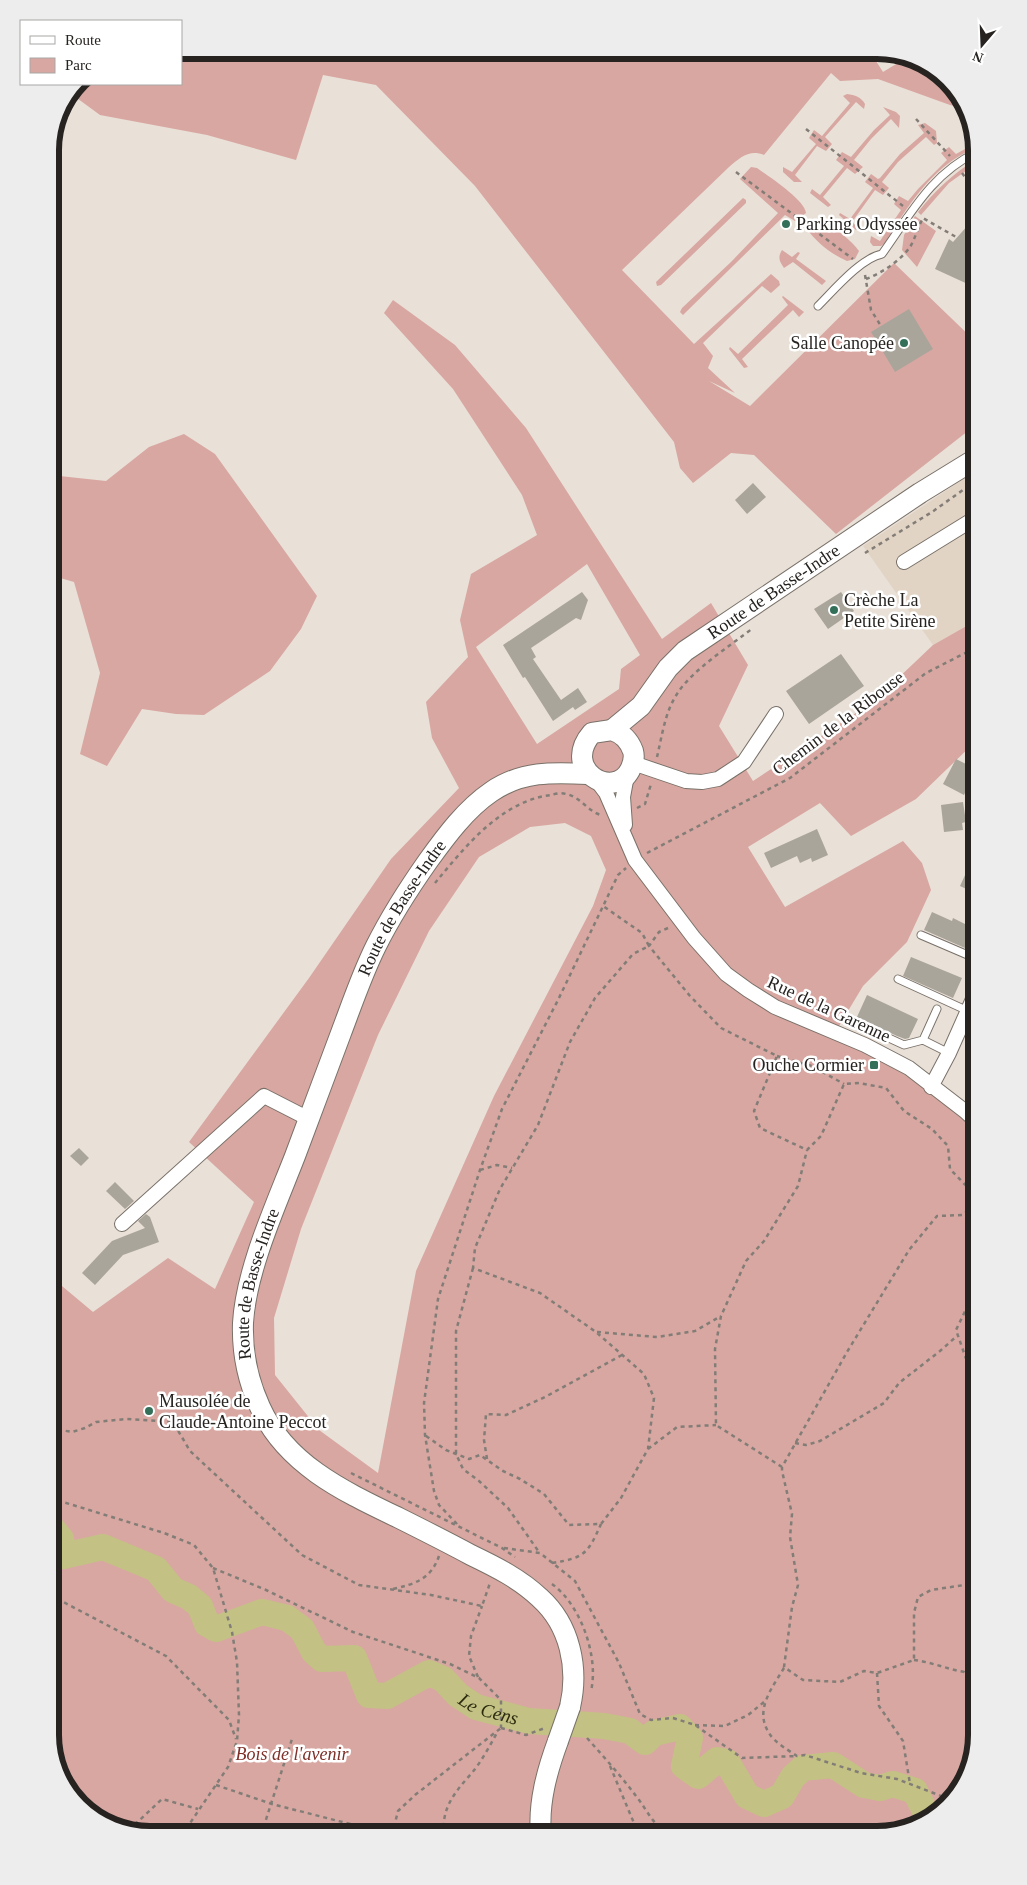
<svg xmlns="http://www.w3.org/2000/svg" width="1027" height="1885" font-family="Georgia,serif">
<style>
.built{fill:#e2d4c5}
.green{fill:#d8a7a1;fill-rule:evenodd}
.lines{fill:none;stroke-linecap:round;stroke-linejoin:round}
.river{stroke:#c3c284;stroke-width:26}
.building{fill:#a9a59b}
.lane-casing{stroke:#797169;stroke-width:9}
.street-casing{stroke:#797169;stroke-width:16}
.secondary-casing{stroke:#797169;stroke-width:22}
.path{stroke:#837d77;stroke-width:2.5;stroke-dasharray:4 4;stroke-linecap:butt}
.lane{stroke:#fff;stroke-width:7}
.street{stroke:#fff;stroke-width:14}
.secondary{stroke:#fff;stroke-width:20}
.secondary-bridge-casing{stroke:#797169;stroke-width:22;stroke-linecap:butt}
.secondary-bridge{stroke:#fff;stroke-width:20}
.poi-dot{fill:#336f59;stroke:#fff;stroke-width:2}
.labels{text-anchor:middle;stroke-width:5;stroke-linejoin:round;paint-order:stroke}
.poi-label{font-size:18px;fill:#262320;stroke:#fff;text-anchor:start}
.street-label{font-size:18px;fill:#262320;stroke:#fff}
.park-label{font-size:18px;font-style:italic;fill:#7f3029;stroke:#fff}
.water-label{font-size:19px;font-style:italic;fill:#2c2b0f;stroke:#fff}
.rim{fill:none;stroke:#262320;stroke-width:6}
</style>
<rect width="100%" height="100%" fill="#e9e0d7"/>
<!-- built -->
<path class="built" d="M977 470V620L933 645 863 546Z"/>
<!-- green -->
<path class="green" d="M181 50H869L883 72 906 58 934 69 968 109 950 105 878 79 840 81 831 73 764 155C749 149 740 158 729 167L622 270 694 344 771 274 779 281 780 285 771 293 762 286 703 343 713 356 708 368 735 393 709 381 750 406 894 263 977 343V424L836 534 754 455 731 453 693 483 680 468 674 442 475 186 376 85 323 75 296 160 207 135 100 115 70 93 76 84H181Z
M847 94C855 95 861 97 865 104L864 109 856 102 825 137 832 144 826 151 817 146 795 175 802 182H794L783 172V167L792 172 816 144 809 138 814 130 822 136 850 103 843 96Z
M883 107 896 112 900 116 899 128 891 119 871 139 854 160 863 167 855 174 847 168 823 197 831 205 828 207 810 193 812 189 820 195 844 166 836 160 842 152 851 157 874 130 890 115Z
M925 123 936 131 937 143 934 145 926 137 898 162 882 182 889 188 883 195 875 190 852 222 860 229 856 230 839 215 840 213 850 219 873 188 865 182 871 174 878 179 880 178 900 154 924 133 918 125Z
M976 143V146C969 151 960 155 953 160 923 181 904 212 885 243L881 246H873L870 242 871 236 880 241 901 210 894 204 899 196 908 201 918 189 947 160 941 153 949 147 956 154Z
M977 159V163L949 183 921 215 918 212C935 191 953 173 977 159Z
M751 167 757 168C768 176 805 200 806 213L795 221 785 215 683 315 680 312 682 308 731 262 778 213 740 179Z
M743 198 746 200V203L661 285 657 286 656 282Z
M915 216 936 231 917 267 902 250 904 235Z
M823 222C833 225 853 242 859 251L855 259 847 261C831 254 816 242 806 228Z
M782 250 792 257 798 252 800 253 796 259 826 281 822 285 793 262 784 268C780 262 777 258 782 250Z
M783 296 804 312 799 317 793 310 742 359 748 367 744 368 729 349 730 347 738 354 788 305 782 297Z
M393 300 455 345 526 428 662 639 711 603 748 665 719 726 753 781 874 701 933 645 977 620V740L916 799 851 836 820 803 748 847 785 907 903 841 922 863 931 890 907 942 863 986 833 1036 931 1088 977 1133V1736L960 1790 916 1827 877 1835H143L94 1818 58 1774 50 1735V1276L93 1312 168 1258 215 1289 254 1202 189 1142 309 978 391 859 459 788 432 738 426 702 468 657 460 620 471 574 537 535 522 495 453 389 384 313ZM587 564 640 655 621 669 619 689 537 744 476 647ZM565 823 591 836 606 870 593 906 494 1096 416 1271 378 1473 319 1430 275 1375 274 1318 301 1229 378 1035 429 931 479 857 530 827Z
M184 434 215 454 317 596 301 629 270 671 204 715 176 714 142 709 107 766 80 754 100 673 74 582 50 575V475L106 481 149 447Z"/>
<g class="lines">
<!-- river -->
<path class="river" id="s1" d="M50 1526 61 1539 63 1556 103 1547 156 1569 173 1590 189 1597 200 1606 207 1624 216 1629 262 1612 287 1618 302 1629 314 1652 322 1659 354 1658 369 1695 387 1696 429 1673 443 1679 458 1695 476 1707 529 1721 604 1726 630 1731 645 1742 654 1733 680 1727 690 1738 684 1766 698 1776 717 1760 727 1762 747 1796 764 1804 782 1796 793 1777 803 1768 833 1765 864 1785 880 1788 893 1784 915 1791 928 1817"/>
</g>
<!-- building -->
<path class="building" d="M977 215V284L974 282 972 286 935 269 949 239 953 242Z
M909 309 933 349 895 372 871 332Z
M753 483 766 497 747 514 735 500Z
M582 592 588 600 581 620 576 618 531 648 536 657 533 659 561 700 578 688 587 702 575 710 573 707 553 721 525 677 523 678 503 645Z
M841 592 854 611 828 629 814 609Z
M841 654 864 686 809 724 786 691Z
M956 759 974 768 970 775 973 776 964 795 943 784Z
M963 802 966 822 962 823 963 830 944 832 941 805Z
M817 829 828 855 812 862 811 858 800 863 797 856 771 868 764 853Z
M977 849V894L960 886Z
M932 912 952 921 953 918 973 928 972 930 977 932V945L974 952 924 930Z
M911 957 962 978 953 998 903 976Z
M867 995 918 1019 909 1038 905 1039 897 1036 857 1017Z
M79 1148 89 1158 81 1166 70 1156Z
M115 1182 134 1201 125 1209 106 1191Z
M146 1214 150 1217 159 1242 123 1255 95 1285 82 1273 112 1241 145 1228 138 1221Z"/>
<g class="lines">
<!-- lane casing -->
<g class="lane-casing">
<path id="lane" d="M818 306C834 290 861 258 882 254 910 215 931 174 977 152
M921 935 977 959
M898 979 968 1011
M937 1009 923 1040 949 1053
M854 1022 904 1045 923 1040"/>
</g>
<!-- street casing -->
<g class="street-casing">
<path id="street" d="M904 562 977 517
M633 763 686 781 702 782 718 779 744 762 776 714
M597 781 606 793 635 860 694 938 726 974 748 990 775 1007 865 1045 909 1068 966 1112 977 1122
M625 825 623 797 627 775
M931 1087 949 1053 977 990
M122 1224 264 1096 309 1119"/>
</g>
<!-- secondary casing -->
<g class="secondary-casing">
<g id="secondary">
<path id="s2" d="M612 730 641 706 668 668 685 651 920 493 977 458"/>
<path d="M612 730C623 734 629 740 633 751 635 758 633 764 630 770 614 801 560 770 592 733Z"/>
<path id="s3" d="M570 1707C579 1668 570 1625 540 1598 520 1579 496 1567 471 1555 447 1542 423 1530 399 1518 345 1492 286 1465 260 1407 248 1381 242 1352 243 1323 246 1270 276 1205 295 1156 310 1115 326 1074 341 1033 352 1004 362 974 376 946 391 916 409 888 428 861 446 836 466 809 491 792 521 771 553 772 588 774"/>
<path d="M541 1835C538 1803 547 1771 558 1741"/>
</g>
</g>
<!-- path -->
<path class="path" d="M916 119 950 156
M806 129 903 206
M736 172 853 259
M962 173 977 193
M865 275 871 310 881 326
M866 279C882 273 900 261 910 247 915 239 918 227 923 218L956 237
M865 553 932 512 977 480
M973 578 977 575
M657 757C662 736 665 712 677 694 692 670 730 646 753 628
M637 808 645 804 651 784
M647 853 790 778 926 673 977 647
M435 883C465 847 501 801 551 795 555 794 561 792 566 794 581 797 587 811 601 815
M668 928 659 932 649 946 690 996 721 1028 777 1056 754 1111 760 1128 807 1150 821 1136 844 1084 859 1083 886 1088 904 1111 932 1129 948 1146 950 1169 977 1197
M777 1056 812 1066 844 1084
M480 1170 497 1165 512 1168
M473 1268 456 1331V1454L463 1469 479 1481 508 1508 539 1552
M597 1332 657 1337 695 1331 721 1316
M977 1390 956 1330 971 1299 977 1296
M50 1428 72 1432 85 1428 96 1422 126 1419 173 1422 190 1451 302 1555 359 1585 431 1595 482 1606 490 1583
M426 1436 446 1450 469 1459 480 1455 503 1471 520 1479 544 1494 569 1525 601 1524 621 1498 648 1449 654 1398 644 1374 596 1332 540 1293 473 1268 475 1248 500 1189 538 1125 570 1042 595 998 633 954 649 946 642 933 603 906
M795 1443 806 1445 820 1441 884 1403 899 1383 940 1351 958 1335
M648 1449 677 1427 716 1425
M487 1459 484 1440 486 1414 506 1415 545 1397 622 1355
M782 1467 716 1425 715 1349 721 1316 746 1261 764 1241 798 1186 807 1150
M351 1473 502 1548 515 1557
M50 1498 164 1533 194 1545 213 1568 232 1632 237 1662 239 1715 237 1741 228 1767 182 1835
M457 1524 439 1505 434 1491 425 1435 424 1403 438 1299 480 1170 502 1109 558 1000 618 875 626 868
M504 1548 540 1553 575 1581 619 1663 640 1714 651 1720 673 1718 695 1725 742 1758 797 1756
M552 1563C585 1558 588 1553 601 1524
M213 1568 266 1590 353 1632 450 1664 479 1678 501 1700V1728
M977 1581 971 1584 931 1590 918 1597 914 1613V1660L877 1673 864 1671 840 1682 803 1680 784 1667 792 1607 798 1585 790 1537 792 1514 782 1471V1467L847 1352 909 1250 937 1216 962 1215 977 1204
M552 1584C581 1605 599 1657 591 1691
M393 1589C415 1584 431 1579 439 1556
M50 1595 166 1656 229 1720 236 1739
M914 1660C931 1662 947 1669 964 1672L977 1691
M784 1668C772 1688 754 1710 769 1733 774 1742 788 1750 797 1756L805 1755 861 1773 897 1779 949 1799
M877 1673 879 1706 903 1741 910 1784
M478 1677 469 1656 471 1636 482 1606
M695 1725 725 1726 748 1715 764 1702
M501 1728 526 1735 545 1728
M587 1738C604 1757 621 1776 636 1796 647 1810 653 1825 669 1835
M610 1766 639 1835
M216 1785 272 1804 393 1835
M129 1830 162 1799 198 1809
M261 1835 292 1739
M392 1835 398 1811 415 1795 501 1728
M444 1835C441 1808 455 1792 471 1774 482 1761 490 1745 498 1731"/>
<!-- lane -->
<use href="#lane" class="lane"/>
<!-- street -->
<use href="#street" class="street"/>
<!-- secondary -->
<use href="#secondary" class="secondary"/>
<!-- secondary-bridge casing -->
<g class="secondary-bridge-casing">
<path id="secondary-bridge" d="M558 1741 570 1707"/>
</g>
<!-- secondary-bridge -->
<use href="#secondary-bridge" class="secondary-bridge"/>
</g>
<!-- markers -->
<g class="poi-dot">
<circle cx="786" cy="224" r="5"/>
<circle cx="904" cy="343" r="5"/>
<circle cx="834" cy="610" r="5"/>
<rect x="869" y="1060" width="10" height="10" rx="2.5"/>
<circle cx="149" cy="1411" r="5"/>
</g>
<g class="labels">
<!-- poi labels -->
<g class="poi-label">
<text x="796" y="230">Parking Odyssée</text>
<text x="894" y="349" text-anchor="end">Salle Canopée</text>
<text x="844" y="606">Crèche La<tspan x="844" dy="21">Petite Sirène</tspan></text>
<text x="864" y="1071" text-anchor="end">Ouche Cormier</text>
<text x="159" y="1407">Mausolée de<tspan x="159" dy="21">Claude-Antoine Peccot</tspan></text>
</g>
<!-- street labels -->
<g class="street-label">
<text dy="6" stroke="none"><textPath href="#s2" startOffset="215">Route de Basse-Indre</textPath></text>
<text transform="translate(838 723) rotate(-37)" y="6">Chemin de la Ribouse</text>
<text dy="6" stroke="none"><textPath href="#s3" startOffset="996">Route de Basse-Indre</textPath></text>
<text transform="translate(829 1009) rotate(25)" y="6">Rue de la Garenne</text>
<text dy="6" stroke="none"><textPath href="#s3" startOffset="590">Route de Basse-Indre</textPath></text>
</g>
<!-- park labels -->
<g class="park-label">
<text x="292" y="1760">Bois de l'avenir</text>
</g>
<!-- water labels -->
<g class="water-label">
<text dy="7" stroke="none"><textPath href="#s1" startOffset="560">Le Cens</textPath></text>
</g>
</g>
<!-- crop -->
<path d="M0 0H1027V1885H0ZM150 59H877A91 91 0 0 1 968 150V1735A91 91 0 0 1 877 1826H150A91 91 0 0 1 59 1735V150A91 91 0 0 1 150 59Z" fill="#eeeded" fill-rule="evenodd"/>
<path class="rim" d="M150 59H877A91 91 0 0 1 968 150V1735A91 91 0 0 1 877 1826H150A91 91 0 0 1 59 1735V150A91 91 0 0 1 150 59Z"/>
<!-- legend -->
<rect x="20" y="20" width="162" height="65" fill="#ffffff" stroke="#a8a7a6"/>
<rect x="30" y="36" width="25" height="8" fill="#ffffff" stroke="#a8a7a6"/>
<text x="65" y="45" font-size="15" fill="#262320">Route</text>
<rect x="30" y="58" width="25" height="15" fill="#d8a7a1" stroke="#a8a7a6"/>
<text x="65" y="70" font-size="15" fill="#262320">Parc</text>
<!-- north arrow -->
<g transform="translate(982 45) rotate(199)" stroke="#ffffff" stroke-width="4" paint-order="stroke">
<path d="M0-4L9 19L0 12L-9 19Z" fill="#262320"/>
<text y="-8" font-size="14" font-weight="bold" text-anchor="middle" fill="#262320">N</text>
</g>
</svg>
